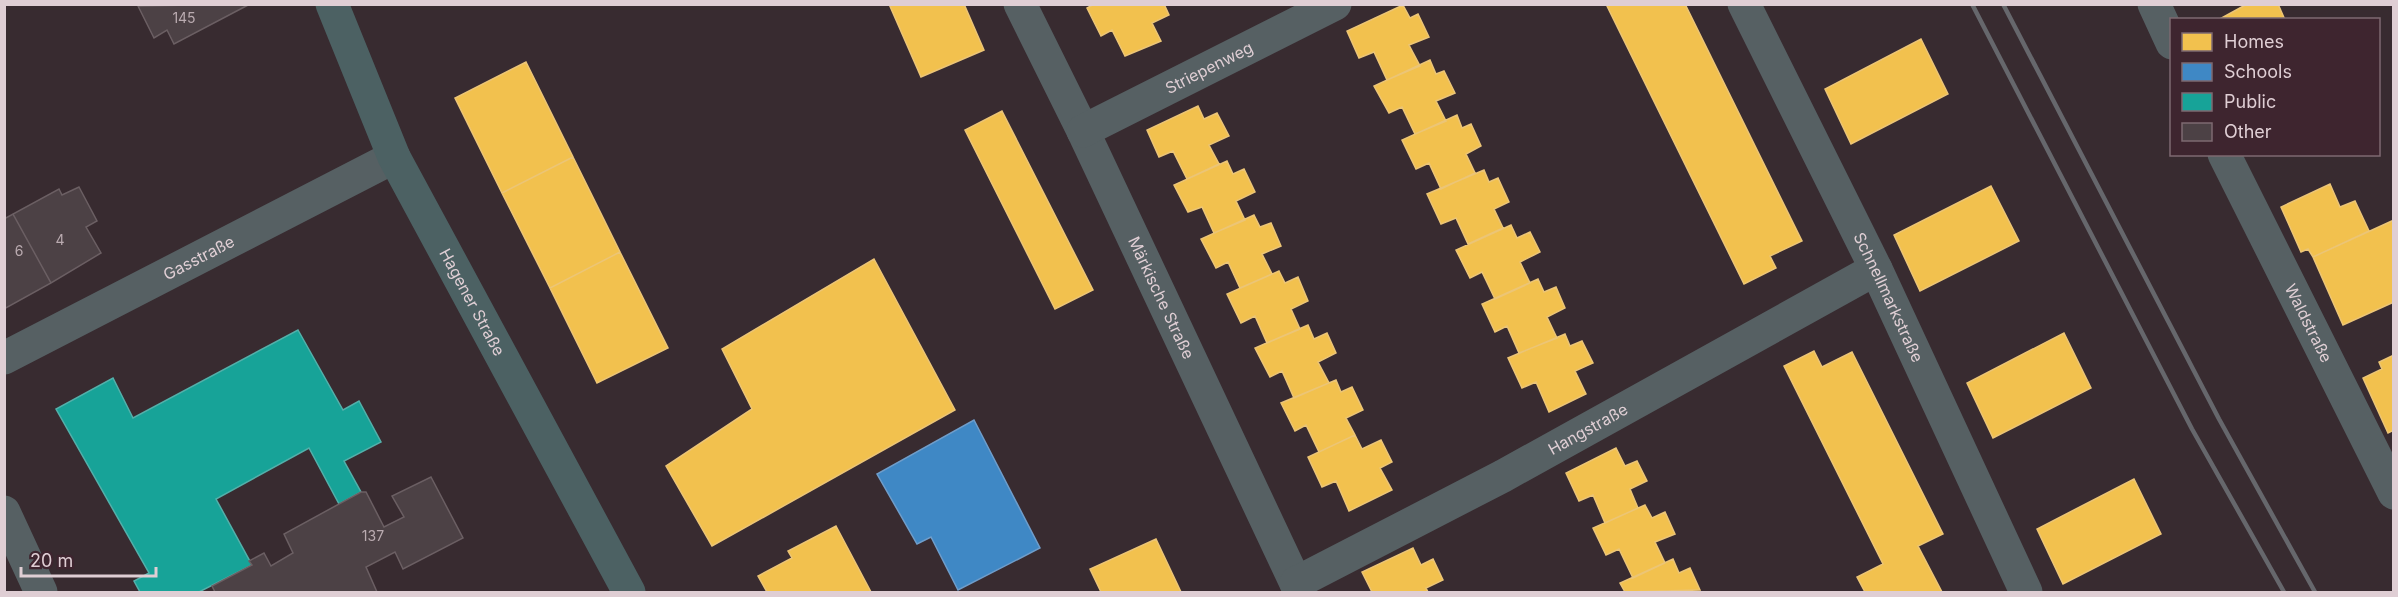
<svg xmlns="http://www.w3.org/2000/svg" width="2398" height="597" font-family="Inter,sans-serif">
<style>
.homes{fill:#f2c14e;stroke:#ecc576;stroke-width:1.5}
.schools{fill:#3f88c5;stroke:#6f9dca;stroke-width:1.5}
.public{fill:#17a398;stroke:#53b0aa;stroke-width:1.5}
.building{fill:#4c4145;stroke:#6b5f63;stroke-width:1.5}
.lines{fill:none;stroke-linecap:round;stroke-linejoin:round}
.minor{stroke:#566063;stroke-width:33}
.major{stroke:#4c6163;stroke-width:33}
.rail{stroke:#66676c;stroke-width:4.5}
.labels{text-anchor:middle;stroke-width:6;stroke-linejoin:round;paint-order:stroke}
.number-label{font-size:14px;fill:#baabb0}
.street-label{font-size:16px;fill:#dfced4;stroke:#3e252f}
</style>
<rect width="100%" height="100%" fill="#382b30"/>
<!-- homes -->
<path class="homes" d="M889 4H964L984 50 921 77Z
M1094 4H1164L1169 15 1152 23 1161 41 1125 56 1112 30 1101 36 1087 8Z
M1606 4H1685L1802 241 1770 256 1776 268 1744 284Z
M2247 4H2278L2285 20H2218Z
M1403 5 1410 18 1418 14 1429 37 1409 45 1420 66 1387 80 1374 52 1359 58 1347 31Z
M1921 39 1948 94 1851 144 1825 89Z
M1430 60 1436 74 1444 71 1455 93 1436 101 1446 121 1415 134 1402 107 1389 113 1374 86Z
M526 62 573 157 502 193 455 98Z
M1198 106 1204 119 1217 113 1229 136 1209 145 1219 164 1187 179 1173 151 1159 157 1147 130Z
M1002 111 1093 290 1055 309 965 130Z
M1457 115 1462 128 1471 124 1481 146 1466 154 1475 173 1441 189 1429 163 1416 169 1402 140Z
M573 157 620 252 550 288 502 193Z
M1227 161 1233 174 1244 169 1255 192 1236 201 1245 220 1214 233 1202 207 1188 212 1174 185Z
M1484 170 1489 182 1498 178 1509 202 1494 209 1503 228 1468 244 1456 218 1441 224 1427 194Z
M2330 184 2340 207 2355 201 2369 231 2313 257 2308 249 2301 252 2281 207Z
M1991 186 2019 241 1920 291 1894 235Z
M1254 215 1260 227 1271 223 1281 246 1262 254 1272 274 1240 288 1228 262 1216 268 1201 239Z
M2394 220V302L2343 325 2313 257Z
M1511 225 1517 238 1530 232 1540 252 1520 262 1530 283 1495 299 1482 272 1470 278 1456 250Z
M620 252 668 348 597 383 550 288Z
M874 259 955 410 712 546 666 466 752 409 722 349Z
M1279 271 1285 283 1298 277 1308 301 1291 309 1300 329 1267 343 1255 316 1241 323 1227 294Z
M1538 279 1544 292 1556 287 1565 308 1547 317 1557 338 1519 353 1507 326 1495 332 1482 304Z
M1308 325 1314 339 1327 333 1336 353 1318 362 1329 383 1294 398 1282 371 1270 377 1255 348Z
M2064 333 2091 388 1993 438 1967 383Z
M1565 334 1570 346 1582 341 1593 363 1575 371 1586 394 1549 412 1536 382 1522 388 1508 358Z
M1814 351 1822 367 1852 352 1943 534 1918 546 1942 592H1865L1857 577 1883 564 1784 366Z
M2394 355V430L2388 433 2363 378 2382 369 2379 362Z
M1336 380 1341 392 1352 387 1363 410 1346 418 1355 435 1319 452 1306 425 1295 431 1281 403Z
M1355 435 1362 449 1381 440 1392 462 1380 468 1392 490 1349 511 1336 481 1322 487 1308 457Z
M1616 448 1625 466 1637 461 1647 481 1630 489 1638 508 1605 523 1593 495 1579 501 1566 473Z
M2134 479 2161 534 2063 584 2037 529Z
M1645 505 1652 518 1665 512 1675 534 1655 542 1665 563 1633 578 1619 549 1606 555 1593 528Z
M836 526 871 592H767L758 576 792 558 788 551Z
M1156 539 1181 592H1101L1090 569Z
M1413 548 1421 565 1433 559 1443 580 1426 588 1428 592H1372L1362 572Z
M1673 559 1679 573 1690 568 1700 590 1625 592 1620 583Z"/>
<!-- schools -->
<path class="schools" d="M974 420 1040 548 958 590 931 537 917 544 877 474Z"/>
<!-- public -->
<path class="public" d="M298 330 343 410 359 401 381 442 344 461 361 492 339 504 309 448 216 499 252 565 199 592H140L134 581 149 573 56 409 113 378 133 418Z"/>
<!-- building -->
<path class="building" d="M250 4 174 44 167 30 154 38 138 6Z
M79 187 97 221 86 227 101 253 51 283 13 214 59 189 62 195Z
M13 214 51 283 4 309V219Z
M431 477 463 538 403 569 395 552 366 567 377 592H215L212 586 252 565 249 561 264 553 271 566 293 553 284 534 361 492H366L384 527 404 517 392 496Z"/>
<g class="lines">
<!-- minor -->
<g class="minor">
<path id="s1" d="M1020 4 1083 131 1300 592"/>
<path id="s2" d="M1744 4 1876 269 2026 592"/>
<path d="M2154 4 2172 43"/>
<path id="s3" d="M1083 131 1335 4"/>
<path id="s4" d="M2224 154 2394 493"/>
<path id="s5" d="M4 358 394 157"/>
<path d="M4 512 41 592"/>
<path id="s6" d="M1296 583 1503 476 1876 269"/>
</g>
<!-- major -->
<path class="major" id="s7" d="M332 4 394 157 629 592"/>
<!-- rail -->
<path class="rail" d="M1972 4 2192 429 2284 592
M2003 4 2219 419 2315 592"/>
</g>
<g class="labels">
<!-- number labels -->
<g class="number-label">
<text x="184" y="23">145</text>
<text x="60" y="245">4</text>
<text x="19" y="256">6</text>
<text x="373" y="541">137</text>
</g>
<!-- street labels -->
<g class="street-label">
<text dy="6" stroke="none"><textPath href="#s3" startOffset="141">Striepenweg</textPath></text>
<text dy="6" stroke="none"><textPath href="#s5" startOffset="219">Gasstraße</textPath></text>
<text dy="6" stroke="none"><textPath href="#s2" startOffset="327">Schnellmarkstraße</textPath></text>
<text dy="6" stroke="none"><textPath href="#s1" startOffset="326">Märkische Straße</textPath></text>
<text dy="6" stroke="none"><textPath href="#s7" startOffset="330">Hagener Straße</textPath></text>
<text dy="6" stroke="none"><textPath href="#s4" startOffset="189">Waldstraße</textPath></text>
<text dy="6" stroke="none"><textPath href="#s6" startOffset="330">Hangstraße</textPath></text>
</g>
</g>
<!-- border -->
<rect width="2398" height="597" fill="none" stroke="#dfced4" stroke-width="12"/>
<!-- legend -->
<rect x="2170" y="18" width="210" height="138" fill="#3e252f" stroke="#7e6971" stroke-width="1.5"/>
<rect x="2182" y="33" width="30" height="18" fill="#f2c14e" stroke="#7e6971" stroke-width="1.5"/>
<text x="2224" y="48" font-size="18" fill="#dfced4">Homes</text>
<rect x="2182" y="63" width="30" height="18" fill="#3f88c5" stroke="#7e6971" stroke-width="1.5"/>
<text x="2224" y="78" font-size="18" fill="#dfced4">Schools</text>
<rect x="2182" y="93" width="30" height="18" fill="#17a398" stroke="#7e6971" stroke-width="1.5"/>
<text x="2224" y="108" font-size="18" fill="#dfced4">Public</text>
<rect x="2182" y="123" width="30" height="18" fill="#4c4145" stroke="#7e6971" stroke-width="1.5"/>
<text x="2224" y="138" font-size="18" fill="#dfced4">Other</text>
<!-- scale -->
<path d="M21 567v9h135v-9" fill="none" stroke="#dfced4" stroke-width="3"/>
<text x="30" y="567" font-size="18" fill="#dfced4" stroke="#3e252f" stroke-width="4.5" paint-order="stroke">20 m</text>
</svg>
